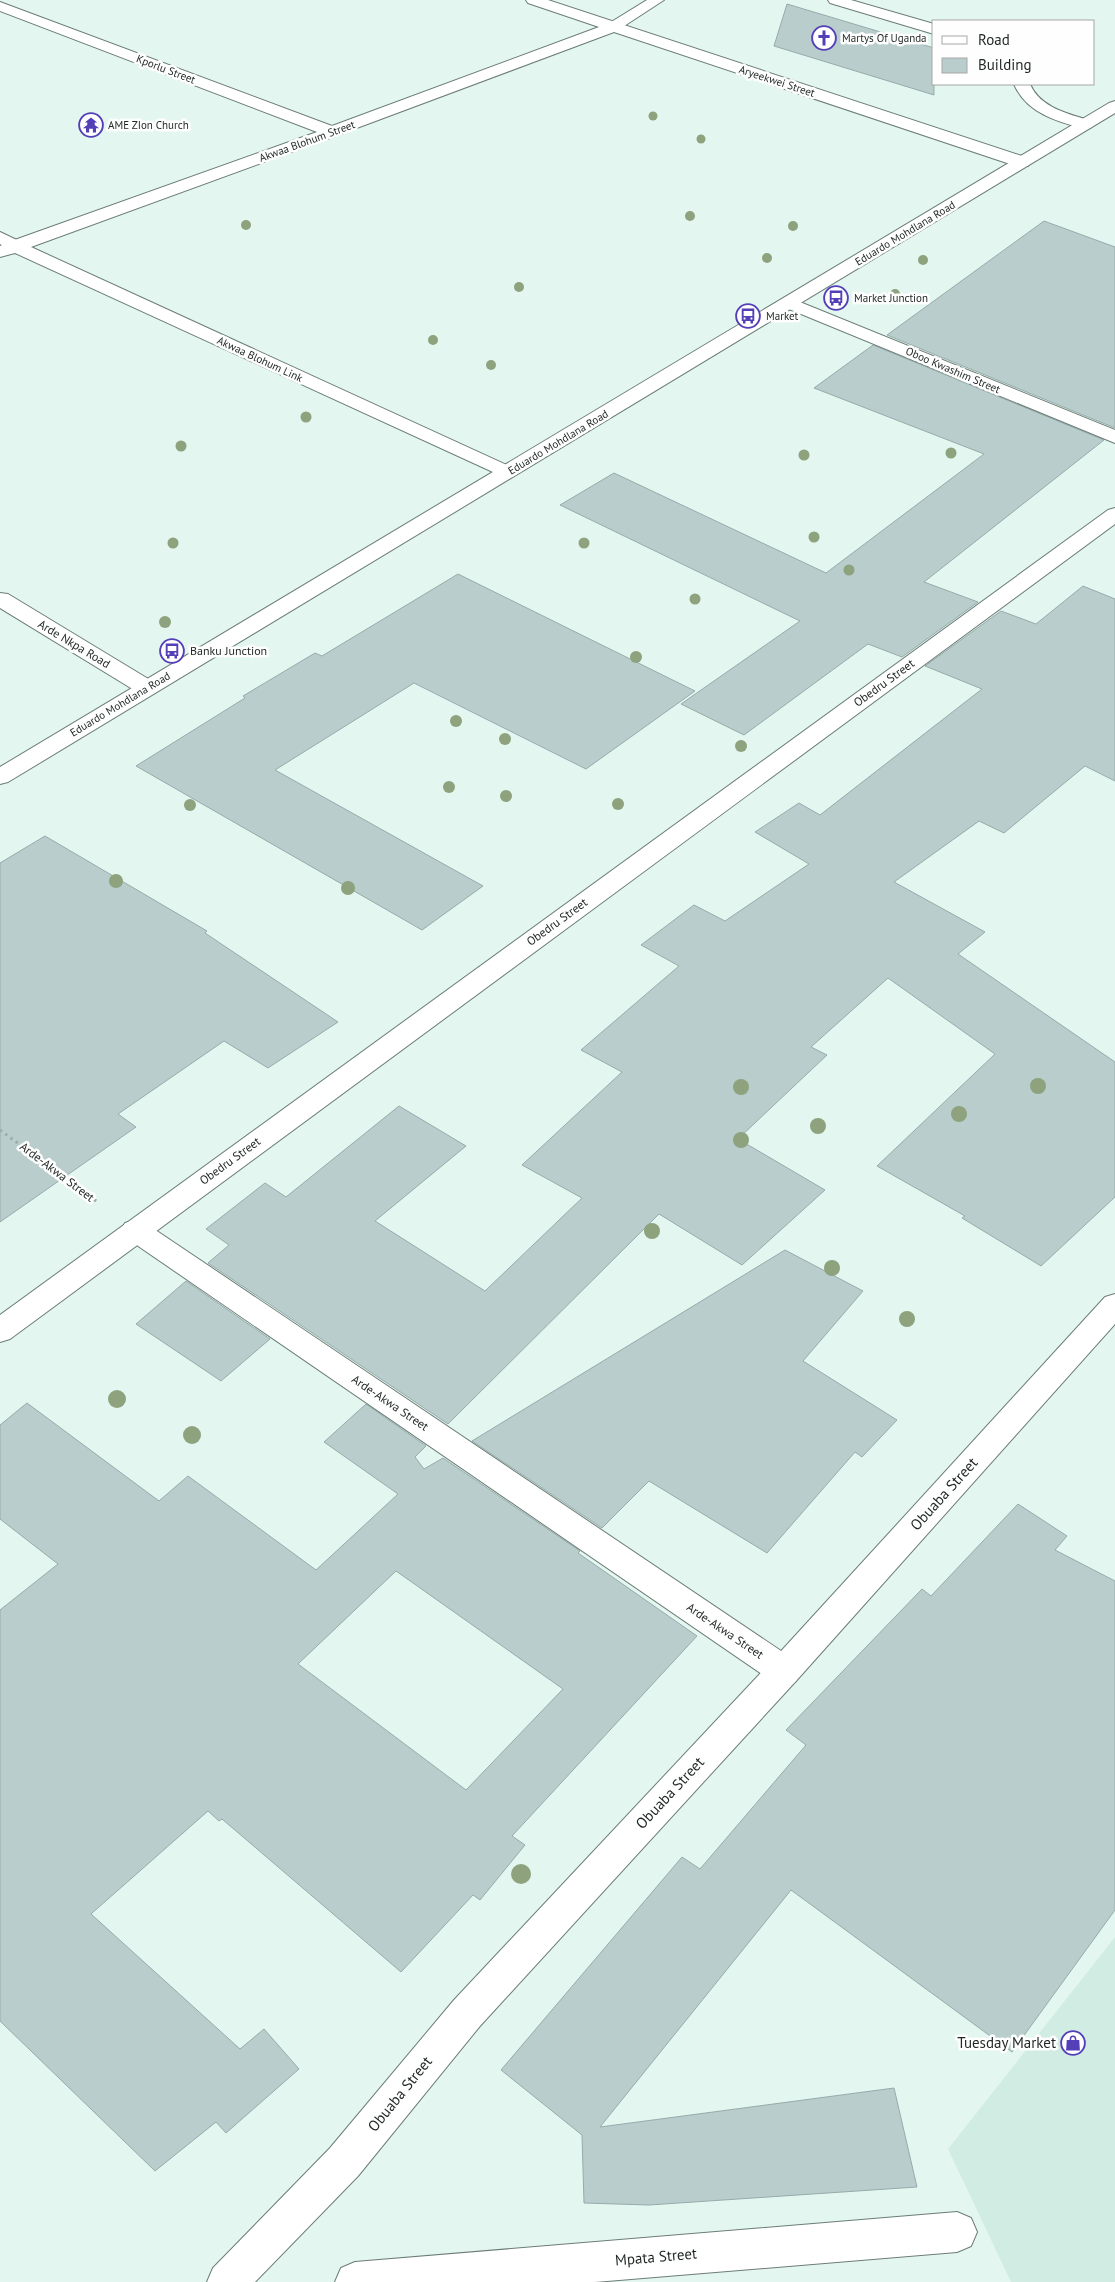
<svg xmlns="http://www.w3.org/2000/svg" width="1115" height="2282" font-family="'PT Sans',sans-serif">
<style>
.built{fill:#d1ede3}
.building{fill:#b8cdcc;stroke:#97abab;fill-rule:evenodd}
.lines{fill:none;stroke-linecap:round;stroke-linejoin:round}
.service-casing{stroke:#6b7d76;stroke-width:2}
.minor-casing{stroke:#6b7d76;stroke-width:2}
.secondary-casing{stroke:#6b7d76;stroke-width:2}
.path{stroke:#9eada7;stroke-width:3;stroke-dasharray:2.5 4;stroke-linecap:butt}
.service{fill:#fff;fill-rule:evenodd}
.minor{fill:#fff;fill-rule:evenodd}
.secondary{fill:#fff;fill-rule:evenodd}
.tree{fill:#8da27d}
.labels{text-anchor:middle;stroke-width:5;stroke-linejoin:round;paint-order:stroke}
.far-poi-label{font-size:11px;fill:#1f2623;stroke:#fefefe;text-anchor:start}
.far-street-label{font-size:11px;fill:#1f2623;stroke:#fefefe}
.street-label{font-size:12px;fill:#1f2623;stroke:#fefefe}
.poi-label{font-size:12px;fill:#1f2623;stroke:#fefefe;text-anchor:start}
.near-street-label{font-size:15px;fill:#1f2623;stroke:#fefefe}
.near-poi-label{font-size:15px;fill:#1f2623;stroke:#fefefe;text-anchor:end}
</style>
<rect width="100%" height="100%" fill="#e3f6ef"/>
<!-- built -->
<path class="built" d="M1115 1937V2282H1011L948 2149Z"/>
<!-- building -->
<path class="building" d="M787 4 934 48V95L774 46Z
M1044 221 1115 247V428L887 335Z
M873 345 1104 440 924 582 978 602 902 657 868 644 744 735 681 704 800 621 560 505 614 473 826 573 984 454 814 388Z
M458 574 695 691 586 769 414 683 275 770 483 886 422 930 136 766 245 698 243 696 315 653 322 656Z
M1083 586 1115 599V781L1085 766 1004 833 979 821 894 882 985 932 958 954 1115 1062V1197L1041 1266 962 1218 965 1216 877 1166 995 1054 888 978 811 1047 827 1055 738 1139 825 1190 742 1265 659 1214 448 1424 208 1263 229 1245 206 1229 265 1183 286 1197 399 1106 466 1146 375 1221 485 1291 582 1198 522 1165 622 1072 581 1050 679 966 641 945 694 905 725 921 809 864 755 832 799 803 820 815 982 689 925 666 1001 611 1036 624Z
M45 836 207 931 205 933 338 1022 268 1068 224 1041 118 1114 136 1127 0 1222V863Z
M785 1250 863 1291 803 1361 897 1420 862 1457 855 1452 767 1553 649 1481 602 1528 472 1441Z
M186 1281 270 1339 221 1381 136 1324Z
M27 1403 159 1501 188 1476 316 1570 398 1494 324 1442 366 1404 426 1446 415 1457 424 1469 443 1458 580 1551 578 1553 697 1636 512 1836 525 1845 480 1900 473 1895 401 1972 222 1819 219 1821 208 1811 91 1914 240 2049 264 2029 299 2069 226 2133 216 2122 155 2171 0 2021V1610L58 1564 0 1519V1425ZM396 1571 563 1689 466 1790 298 1664Z
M1018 1504 1067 1536 1055 1550 1115 1581V1910L1012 2052 791 1890 600 2127 894 2088 917 2187 649 2205 584 2203 582 2135 501 2070 682 1857 700 1869 806 1745 786 1730 922 1589 931 1596Z"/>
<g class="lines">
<!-- service casing -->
<g class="service-casing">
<path id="service" d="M647 0H664L618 30H608L605 27 608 24Z
M828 0H851L934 24V34L830 3Z
M1014 84H1030C1040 108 1069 114 1092 121L1094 124 1092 127 1086 129C1058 122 1026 113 1014 84Z
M0 232 21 242 24 246 21 250H9L0 244Z
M135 1220 145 1223 796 1661 801 1671 796 1681 784 1685 772 1681 125 1237 121 1230 125 1223Z"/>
</g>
<!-- minor casing -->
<g class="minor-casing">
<path id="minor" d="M526 0H548L1028 158 1030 162 1028 166H1016L614 32 338 135 31 247 513 468 516 472 513 476 506 478 15 253 0 257V246L9 242 317 132 0 11V2L332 126 599 27 528 3Z
M790 298 1115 430V443L784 307 781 303 784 299Z
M1115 508V524L10 1339 0 1342V1315L1108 510Z
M0 593 8 594 155 683 158 688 155 693 147 695 139 693 0 608Z
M1115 1294V1324L796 1681 480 2026 358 2176 255 2282H207L213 2268 330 2148 454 2000 772 1661 1105 1297Z
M957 2212 971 2218 977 2232 971 2246 957 2252 595 2282H335L341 2268 355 2262Z"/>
</g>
<!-- secondary casing -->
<g class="secondary-casing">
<path id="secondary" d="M1115 101V113L8 782 0 784V767L1109 103Z"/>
</g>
<!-- path -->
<path class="path" d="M0 1130 99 1203"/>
<!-- service -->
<use href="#service" class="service"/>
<!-- minor -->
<use href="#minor" class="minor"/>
<!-- secondary -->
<use href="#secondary" class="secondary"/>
</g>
<!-- trees -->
<g class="tree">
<circle cx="653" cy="116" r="4.5"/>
<circle cx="701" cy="139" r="4.5"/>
<circle cx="690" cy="216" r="5"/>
<circle cx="246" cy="225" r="5"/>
<circle cx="793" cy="226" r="5"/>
<circle cx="767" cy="258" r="5"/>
<circle cx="923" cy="260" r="5"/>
<circle cx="519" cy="287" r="5"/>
<circle cx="895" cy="294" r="5"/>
<circle cx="433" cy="340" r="5"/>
<circle cx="491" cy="365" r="5"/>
<circle cx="306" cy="417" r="5.5"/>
<circle cx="181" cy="446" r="5.5"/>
<circle cx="951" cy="453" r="5.5"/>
<circle cx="804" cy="455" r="5.5"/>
<circle cx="814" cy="537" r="5.5"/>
<circle cx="173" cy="543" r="5.5"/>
<circle cx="584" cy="543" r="5.5"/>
<circle cx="849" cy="570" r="5.5"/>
<circle cx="695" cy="599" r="5.5"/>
<circle cx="165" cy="622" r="6"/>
<circle cx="636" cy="657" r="6"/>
<circle cx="456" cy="721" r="6"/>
<circle cx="505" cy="739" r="6"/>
<circle cx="741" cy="746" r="6"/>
<circle cx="449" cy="787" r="6"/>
<circle cx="506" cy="796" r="6"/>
<circle cx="618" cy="804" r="6"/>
<circle cx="190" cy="805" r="6"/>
<circle cx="116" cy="881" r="7"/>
<circle cx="348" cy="888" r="7"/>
<circle cx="1038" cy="1086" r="8"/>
<circle cx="741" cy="1087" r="8"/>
<circle cx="959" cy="1114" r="8"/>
<circle cx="818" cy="1126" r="8"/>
<circle cx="741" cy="1140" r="8"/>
<circle cx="652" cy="1231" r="8"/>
<circle cx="832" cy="1268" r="8"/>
<circle cx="907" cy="1319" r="8"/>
<circle cx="117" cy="1399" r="9"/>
<circle cx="192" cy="1435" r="9"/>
<circle cx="521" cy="1874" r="10"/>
</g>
<!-- icons -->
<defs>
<g id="church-ring" transform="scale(1.25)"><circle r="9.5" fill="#fefefe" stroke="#533fb7" stroke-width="1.5"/><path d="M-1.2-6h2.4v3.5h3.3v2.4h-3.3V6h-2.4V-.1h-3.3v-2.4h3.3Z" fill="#533fb7"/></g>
<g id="temple-ring" transform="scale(1.25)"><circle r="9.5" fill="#fefefe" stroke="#533fb7" stroke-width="1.5"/><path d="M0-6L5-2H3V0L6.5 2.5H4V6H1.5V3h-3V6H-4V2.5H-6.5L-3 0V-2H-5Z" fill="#533fb7"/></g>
<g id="bus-ring" transform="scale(1.25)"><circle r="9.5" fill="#fefefe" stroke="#533fb7" stroke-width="1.5"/><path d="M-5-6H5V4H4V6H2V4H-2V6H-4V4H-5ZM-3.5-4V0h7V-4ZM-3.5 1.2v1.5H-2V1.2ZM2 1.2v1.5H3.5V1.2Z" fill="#533fb7"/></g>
<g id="shop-ring" transform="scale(1.25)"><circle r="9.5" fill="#fefefe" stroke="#533fb7" stroke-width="1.5"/><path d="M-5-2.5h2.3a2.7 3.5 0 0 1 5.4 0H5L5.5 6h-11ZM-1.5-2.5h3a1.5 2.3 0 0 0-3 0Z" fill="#533fb7"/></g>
</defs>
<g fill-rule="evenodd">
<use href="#church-ring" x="824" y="38"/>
<use href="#temple-ring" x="91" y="125"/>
<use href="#bus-ring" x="836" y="298"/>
<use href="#bus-ring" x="748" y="316"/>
<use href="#bus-ring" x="172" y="651"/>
<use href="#shop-ring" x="1073" y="2043"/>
</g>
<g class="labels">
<!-- far-poi labels -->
<g class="far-poi-label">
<text x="842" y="42">Martys Of Uganda</text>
<text x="108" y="129">AME ZIon Church</text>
<text x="854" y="302">Market Junction</text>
<text x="766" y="320">Market</text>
</g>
<!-- far-street labels -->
<g class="far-street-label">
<text transform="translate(166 69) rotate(21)" y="4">Kporlu Street</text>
<text transform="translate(777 81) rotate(18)" y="4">Aryeekwei Street</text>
<text transform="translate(307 141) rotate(-20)" y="4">Akwaa Blohum Street</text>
<text transform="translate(905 233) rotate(-31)" y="4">Eduardo Mohdlana Road</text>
<text transform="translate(260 359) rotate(25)" y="4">Akwaa Blohum Link</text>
<text transform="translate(953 370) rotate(23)" y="4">Oboo Kwashim Street</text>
<text transform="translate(558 442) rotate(-31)" y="4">Eduardo Mohdlana Road</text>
<text transform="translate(120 704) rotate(-31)" y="4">Eduardo Mohdlana Road</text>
</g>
<!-- street labels -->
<g class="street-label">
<text transform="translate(74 644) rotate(31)" y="4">Arde Nkpa Road</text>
<text transform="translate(884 683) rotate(-36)" y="4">Obedru Street</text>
<text transform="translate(557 922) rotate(-36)" y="4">Obedru Street</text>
<text transform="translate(230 1161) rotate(-36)" y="4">Obedru Street</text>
<text transform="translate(57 1172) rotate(37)" y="4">Arde-Akwa Street</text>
<text transform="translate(390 1403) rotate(34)" y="4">Arde-Akwa Street</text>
<text transform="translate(725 1631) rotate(34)" y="4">Arde-Akwa Street</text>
</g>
<!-- poi labels -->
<g class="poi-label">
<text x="190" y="655">Banku Junction</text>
</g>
<!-- near-street labels -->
<g class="near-street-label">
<text transform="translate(944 1494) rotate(-48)" y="5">Obuaba Street</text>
<text transform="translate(670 1793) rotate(-47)" y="5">Obuaba Street</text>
<text transform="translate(400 2094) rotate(-51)" y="5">Obuaba Street</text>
<text transform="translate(656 2257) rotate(-5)" y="5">Mpata Street</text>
</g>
<!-- near-poi labels -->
<g class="near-poi-label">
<text x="1056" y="2048">Tuesday Market</text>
</g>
</g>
<!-- legend -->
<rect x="932" y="20" width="162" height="65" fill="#fefefe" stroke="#a5a8a6"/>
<rect x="942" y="36" width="25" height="8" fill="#ffffff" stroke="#a5a8a6"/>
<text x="978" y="45" font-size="15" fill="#1f2623">Road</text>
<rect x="942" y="58" width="25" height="15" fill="#b8cdcc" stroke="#a5a8a6"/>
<text x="978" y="70" font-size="15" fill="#1f2623">Building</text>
</svg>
